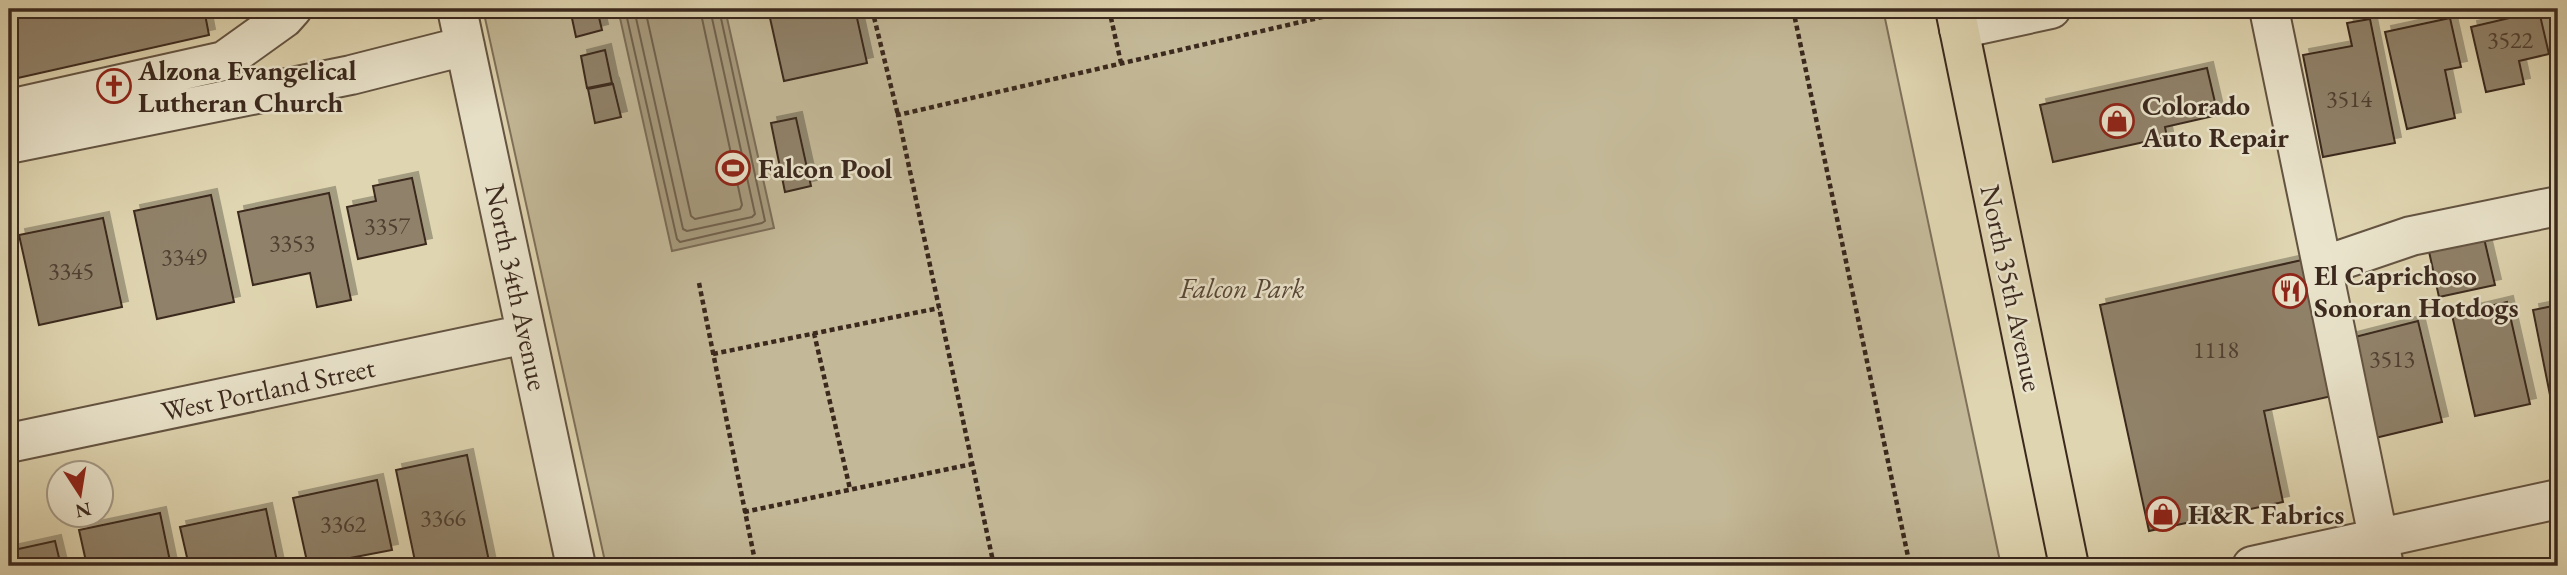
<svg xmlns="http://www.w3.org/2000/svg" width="2567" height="575" font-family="'EB Garamond',serif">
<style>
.green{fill:#c3b897;stroke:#7f705a;stroke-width:2}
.water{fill:#a79b7e;stroke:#7c6d58;stroke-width:2}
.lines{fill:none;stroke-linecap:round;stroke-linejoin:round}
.shore{stroke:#71624e;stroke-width:2}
.building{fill:#90826a;stroke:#3b291e;stroke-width:2;filter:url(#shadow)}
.minor-casing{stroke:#645442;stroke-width:42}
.major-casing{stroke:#3b291e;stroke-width:42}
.path{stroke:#3b291e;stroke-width:4.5;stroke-dasharray:5 3.5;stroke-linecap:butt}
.minor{stroke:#eae4cc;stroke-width:38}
.major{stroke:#dfd5b0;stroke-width:38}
.labels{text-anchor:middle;stroke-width:5;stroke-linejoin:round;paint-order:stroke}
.number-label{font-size:24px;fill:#503f31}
.poi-label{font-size:28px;font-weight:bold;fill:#3b291e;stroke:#eae4cc;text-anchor:start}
.street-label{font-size:28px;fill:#3b291e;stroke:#eae4cc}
.park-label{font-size:28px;font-style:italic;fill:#564636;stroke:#eae4cc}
</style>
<defs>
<filter id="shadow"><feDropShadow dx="6" dy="-6" stdDeviation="0" flood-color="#0004"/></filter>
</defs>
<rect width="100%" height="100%" fill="#dfd5b0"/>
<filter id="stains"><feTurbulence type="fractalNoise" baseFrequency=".00286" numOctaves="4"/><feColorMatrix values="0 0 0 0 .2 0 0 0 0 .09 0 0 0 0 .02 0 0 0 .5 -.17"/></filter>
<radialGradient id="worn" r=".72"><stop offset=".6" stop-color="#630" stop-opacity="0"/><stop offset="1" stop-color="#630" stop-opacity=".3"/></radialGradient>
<!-- green -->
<path class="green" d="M483 9H1883L2001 566H606Z"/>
<!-- water -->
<path class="water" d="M618 9H725L774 228 672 251Z"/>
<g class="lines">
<!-- shore -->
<path class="shore" d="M625 9 677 239 680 242 762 223 765 221 719 9
M634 9 683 229 687 231 752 217 755 214 710 9
M645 9 691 216 695 219 740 209 742 205 700 9"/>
</g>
<!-- building -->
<path class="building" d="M9 9H204L209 35 9 80Z
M570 9H597L602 30 576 37Z
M768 9H855L867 63 784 81Z
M2539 11 2549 54 2519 61 2524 84 2486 92 2471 27Z
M2450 18 2461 67 2445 70 2455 118 2407 129 2385 32Z
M2370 19 2395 143 2323 157 2303 55 2352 46 2347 23Z
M605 50 612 83 587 88 581 56Z
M2207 68 2218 115 2165 127 2167 137 2053 162 2040 105Z
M613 84 621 117 595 123 588 89Z
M796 118 811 186 785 192 771 123Z
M412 178 426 244 358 259 347 207 376 201 373 186Z
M329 193 351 300 317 307 310 273 253 285 238 212Z
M211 195 234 302 157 319 134 211Z
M103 218 122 307 39 325 19 235Z
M2483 234 2495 285 2439 297 2428 247Z
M2302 260 2332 396 2264 411 2283 502 2149 531 2100 305Z
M2507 302 2530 404 2475 416 2452 315Z
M2558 305V398L2551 400 2533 310Z
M2418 321 2442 422 2371 439 2351 338Z
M467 455 490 566H416L396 470Z
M377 480 392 550 308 566 293 498Z
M266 509 278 566H189L180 527Z
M160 513 171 566H87L79 530Z
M55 541 61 566H9V551Z"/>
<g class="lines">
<!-- minor casing -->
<g class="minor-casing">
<path id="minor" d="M457 9 576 566
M2269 9 2384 566
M1959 29 2051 9
M9 109 224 61 284 18 292 9
M9 144 351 75 465 46
M2323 266 2411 236 2558 206
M9 443 526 334
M2252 566 2558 499"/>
</g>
<!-- major casing -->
<g class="major-casing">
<path id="major" d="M1955 9 2069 566"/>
</g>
<!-- path -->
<path class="path" d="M872 9 898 115
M1109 9 1121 63
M1793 9 1910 566
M699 283 756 566
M814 333 850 489
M713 354 939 308
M744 512 972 464
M994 566 898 115 1357 9"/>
<!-- minor -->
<use href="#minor" class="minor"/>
<!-- major -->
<use href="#major" class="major"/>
</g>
<!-- icons -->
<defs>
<g id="church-ring" transform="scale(1.75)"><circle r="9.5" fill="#eae4cc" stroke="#8f2418" stroke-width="1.5"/><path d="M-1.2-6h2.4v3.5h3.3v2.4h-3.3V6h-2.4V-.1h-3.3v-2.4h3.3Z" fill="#8f2418"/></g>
<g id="shop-ring" transform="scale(1.75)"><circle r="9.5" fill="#eae4cc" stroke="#8f2418" stroke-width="1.5"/><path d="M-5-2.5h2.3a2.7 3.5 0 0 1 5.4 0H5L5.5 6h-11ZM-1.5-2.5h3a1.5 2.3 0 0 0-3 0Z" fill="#8f2418"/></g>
<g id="stadium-ring" transform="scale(1.75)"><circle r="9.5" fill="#eae4cc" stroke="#8f2418" stroke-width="1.5"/><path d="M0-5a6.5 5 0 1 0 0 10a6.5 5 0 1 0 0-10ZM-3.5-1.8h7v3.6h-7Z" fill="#8f2418"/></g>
<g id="restaurant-ring" transform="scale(1.75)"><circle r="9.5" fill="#eae4cc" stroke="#8f2418" stroke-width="1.5"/><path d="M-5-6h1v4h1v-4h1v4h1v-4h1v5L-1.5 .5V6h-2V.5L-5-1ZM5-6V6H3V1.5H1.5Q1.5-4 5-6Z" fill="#8f2418"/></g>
</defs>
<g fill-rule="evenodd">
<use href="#church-ring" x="114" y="86"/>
<use href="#shop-ring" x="2117" y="121"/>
<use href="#stadium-ring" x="733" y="168"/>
<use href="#restaurant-ring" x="2290" y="291"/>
<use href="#shop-ring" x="2163" y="514"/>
</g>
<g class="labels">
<!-- number labels -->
<g class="number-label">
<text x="2510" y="48">3522</text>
<text x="2349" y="107">3514</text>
<text x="387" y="234">3357</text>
<text x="292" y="251">3353</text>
<text x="184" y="265">3349</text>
<text x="71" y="279">3345</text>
<text x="2216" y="358">1118</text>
<text x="2392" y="367">3513</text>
<text x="443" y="526">3366</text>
<text x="343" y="532">3362</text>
</g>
<!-- poi labels -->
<g class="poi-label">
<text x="138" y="80">Alzona Evangelical<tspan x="138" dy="32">Lutheran Church</tspan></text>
<text x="2142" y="115">Colorado<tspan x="2142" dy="32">Auto Repair</tspan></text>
<text x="758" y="178">Falcon Pool</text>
<text x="2314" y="285">El Caprichoso<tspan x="2314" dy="32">Sonoran Hotdogs</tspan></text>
<text x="2188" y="524">H&amp;R Fabrics</text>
</g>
<!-- street labels -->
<g class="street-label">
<text transform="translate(517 287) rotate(78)" y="10">North 34th Avenue</text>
<text transform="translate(2012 288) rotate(78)" y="10">North 35th Avenue</text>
<text transform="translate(268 389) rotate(-12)" y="10">West Portland Street</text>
</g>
<!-- park labels -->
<g class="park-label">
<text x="1242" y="298">Falcon Park</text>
</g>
</g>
<!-- margin -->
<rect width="2567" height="575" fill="none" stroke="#dfd5b0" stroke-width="35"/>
<rect x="10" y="10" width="2546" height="554" fill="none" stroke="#3b291e" stroke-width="3.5"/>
<rect x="18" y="18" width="2532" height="540" fill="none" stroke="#3b291e" stroke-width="2"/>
<!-- north arrow -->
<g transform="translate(80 494) rotate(168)"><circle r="33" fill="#eae4cc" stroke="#a49986" stroke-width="2"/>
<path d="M0-5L12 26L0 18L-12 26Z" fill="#8f2418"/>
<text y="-10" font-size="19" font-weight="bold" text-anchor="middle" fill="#3b291e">N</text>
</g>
<rect width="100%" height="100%" filter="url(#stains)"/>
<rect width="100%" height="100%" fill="url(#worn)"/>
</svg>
